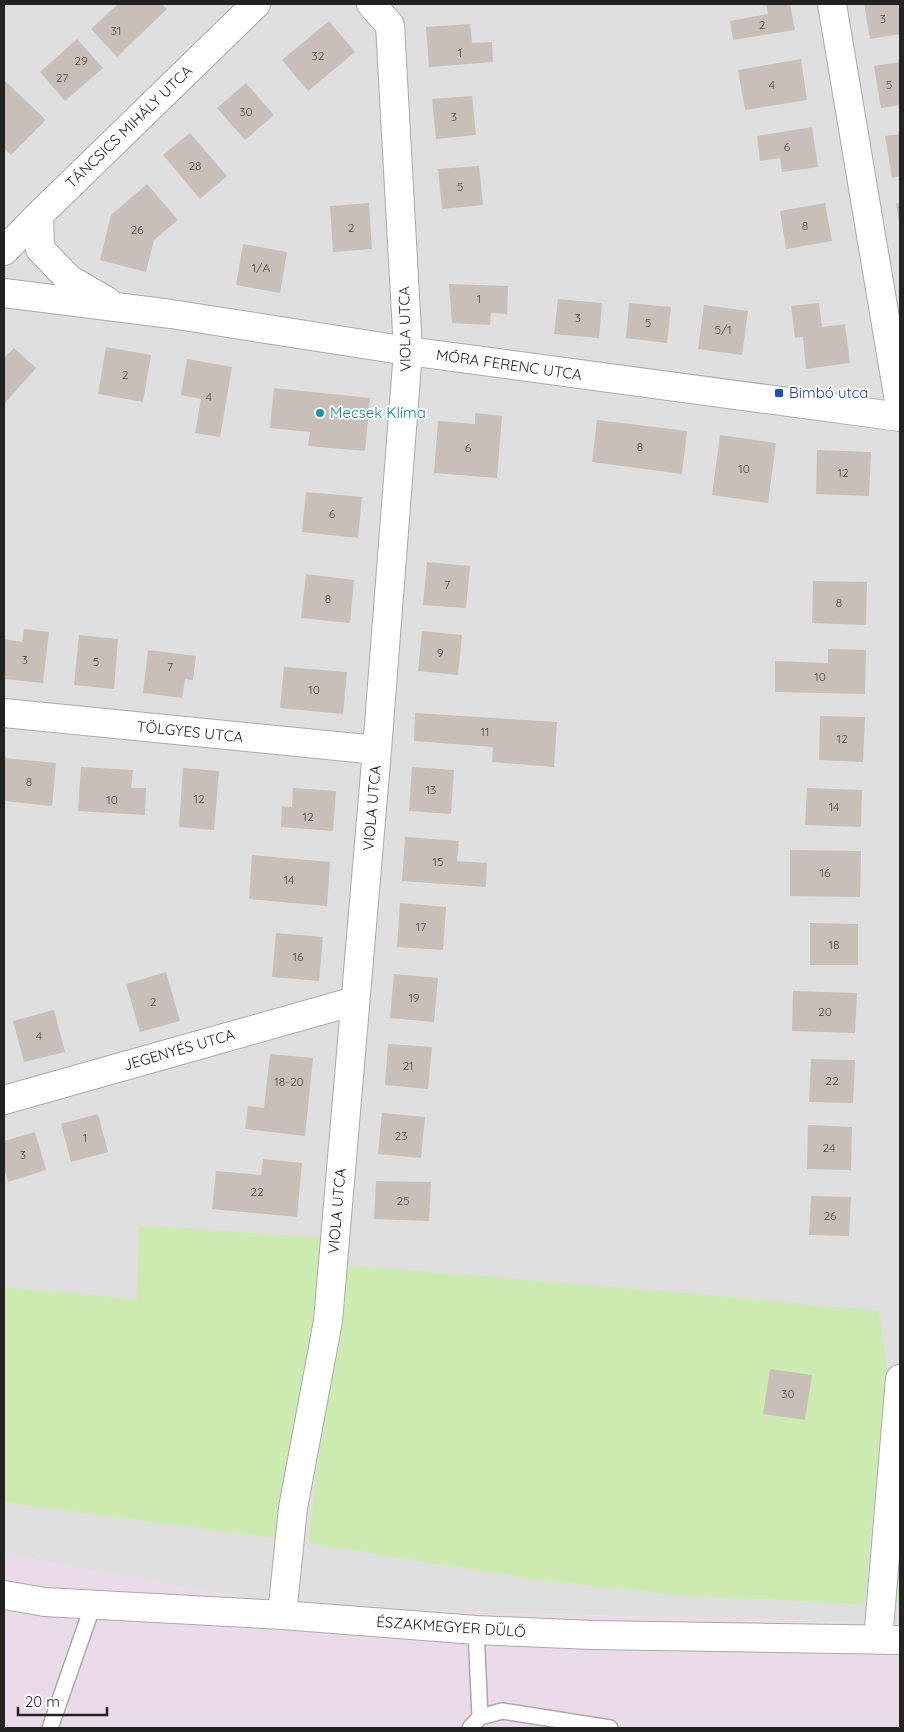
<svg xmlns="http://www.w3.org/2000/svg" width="904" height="1732" font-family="Quicksand,sans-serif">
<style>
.residential{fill:#e0dfdf}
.industrial{fill:#ebdbe8}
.grass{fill:#cdebb0}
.building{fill:#c7bfb8}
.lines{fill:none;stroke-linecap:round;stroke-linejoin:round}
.service-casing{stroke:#a9a9a9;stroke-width:18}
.minor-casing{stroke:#a9a9a9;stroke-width:30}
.tertiary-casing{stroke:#a9a9a9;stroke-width:30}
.service{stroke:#fff;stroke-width:15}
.minor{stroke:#fff;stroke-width:28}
.tertiary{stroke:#fff;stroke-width:28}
.transit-dot{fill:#1a4fb4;stroke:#fff;stroke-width:2}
.culture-dot{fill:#0f9aa8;stroke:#fff;stroke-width:2}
.labels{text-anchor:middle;stroke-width:4;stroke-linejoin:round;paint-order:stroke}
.number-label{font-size:12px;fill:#4b4948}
.street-label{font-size:15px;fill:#222;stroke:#fff}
.transit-label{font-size:15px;fill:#164399;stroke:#fff;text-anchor:start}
.culture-label{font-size:15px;fill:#0d838f;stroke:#fff;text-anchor:start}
</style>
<rect width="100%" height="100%" fill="#f2efe9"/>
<!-- residential -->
<path class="residential" d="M4 4H900V1623L297 1608 4 1554Z"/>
<!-- industrial -->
<path class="industrial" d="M4 1554 297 1608 900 1623V1728H4Z"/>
<!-- grass -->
<path class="grass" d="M139 1225 326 1238 309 1370 275 1538 4 1502V1287L137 1299Z
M344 1265 710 1295 879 1311 887 1369 864 1604 677 1595 533 1579 308 1543Z
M900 1382V1603L891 1602Z"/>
<!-- building -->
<path class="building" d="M118 4H162L167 9 117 57 91 29Z
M766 4H790L795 30 733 40 730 21 768 14Z
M864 4H900V34L870 39Z
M329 21 355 52 308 91 282 60Z
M470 24 472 43 492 42 493 62 429 67 426 27Z
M77 39 103 68 65 101 40 72Z
M801 59 807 100 745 110 738 70Z
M900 62V105L881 108 874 66Z
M4 80 46 120 11 155 4 148Z
M246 83 274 115 245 140 217 108Z
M472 96 476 135 436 139 432 99Z
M812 127 818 167 782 172 780 158 760 161 757 136Z
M190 133 227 176 200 199 163 155Z
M900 134V176L892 178 885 136Z
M479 166 483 205 442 209 438 169Z
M147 184 178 220 154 240 146 272 100 260 111 215Z
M369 203 372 249 333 252 330 206Z
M825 203 832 241 786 249 780 211Z
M900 203V221H899L896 204Z
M243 244 287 252 280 293 236 285Z
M449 284 508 286 507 314 491 313 490 325 452 323Z
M558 299 602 303 599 338 554 334Z
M629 303 671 307 667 343 626 338Z
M819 303 822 327 845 324 850 363 806 369 803 337 795 338 791 306Z
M704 305 748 311 742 355 698 349Z
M106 347 151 355 143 402 98 394Z
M14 348 36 368 4 404V356L5 357Z
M187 359 232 367 220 437 195 433 201 399 181 395Z
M274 388 370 398 365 451 308 446 310 432 270 428Z
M475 413 502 416 497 478 434 473 438 421 475 424Z
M597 420 687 431 682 474 592 462Z
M720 435 776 443 768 503 712 495Z
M817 450 871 452 869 496 816 494Z
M306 492 362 497 358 538 302 532Z
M427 562 470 566 466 608 423 605Z
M306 574 354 580 350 623 301 618Z
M813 581 867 582 866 625 812 623Z
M24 629 49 632 43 683 4 679V639L22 642Z
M422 631 462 635 458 675 418 671Z
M79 635 118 639 114 689 74 685Z
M828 649 866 650 865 694 775 692V661L828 663Z
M148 650 196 656 193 680 185 679 182 698 143 693Z
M284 667 347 672 343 714 280 708Z
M415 713 557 722 554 767 492 762 493 747 414 741Z
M820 716 865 717 863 762 819 760Z
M4 758 56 763 52 806 4 801Z
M81 767 133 770 131 788H146L145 815 78 811Z
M412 767 454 770 451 814 409 811Z
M183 768 219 771 214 830 179 827Z
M293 788 336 791 333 831 281 827 282 806 292 807Z
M807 788 862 790 861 827 805 825Z
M405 837 459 841 457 861 487 863 486 887 402 881Z
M790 850 861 851 860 897 790 896Z
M252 855 330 862 327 906 249 899Z
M400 903 446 907 443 950 397 947Z
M810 923 858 924V965H810Z
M276 933 323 937 319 981 272 977Z
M166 972 180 1021 140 1032 126 984Z
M394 974 438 978 434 1022 390 1018Z
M793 991 857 993 855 1033 792 1031Z
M54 1010 65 1052 24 1062 13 1021Z
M388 1044 432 1047 428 1089 385 1085Z
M270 1054 313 1058 305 1136 245 1129 248 1106 264 1108Z
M811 1059 855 1060 853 1103 809 1102Z
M382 1113 425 1117 421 1158 378 1154Z
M98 1114 108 1152 71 1162 61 1124Z
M808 1125 852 1127 851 1170 807 1169Z
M35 1132 46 1170 8 1182 4 1168V1141Z
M263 1159 302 1163 297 1217 212 1209 216 1171 261 1175Z
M376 1181 431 1182 429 1221 374 1219Z
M811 1196 851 1197 849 1236 809 1235Z
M770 1369 812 1375 805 1420 763 1414Z"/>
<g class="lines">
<!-- service casing -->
<g class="service-casing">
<path id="service" d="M476 1630 480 1717
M50 1728 93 1605
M470 1728 480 1717 502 1711 610 1728"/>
</g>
<!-- minor casing -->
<g class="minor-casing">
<path id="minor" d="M832 4 900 407
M4 713 377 750
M4 1100 355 1001
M4 1595 45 1602 282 1615 476 1630 593 1635 900 1640
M282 1615 293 1508 328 1321 377 750 408 351 390 25 371 4
M878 1640 900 1379"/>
</g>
<!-- tertiary casing -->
<g class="tertiary-casing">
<path id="tertiary" d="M39 215 40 249 69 279 107 301
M4 251 39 215 256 4
M4 293 171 314 408 351 900 417"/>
</g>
<!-- service -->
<use href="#service" class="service"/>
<!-- minor -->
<use href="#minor" class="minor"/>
<!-- tertiary -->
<use href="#tertiary" class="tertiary"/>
</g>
<!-- markers -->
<rect class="transit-dot" x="774" y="388" width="10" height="10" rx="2.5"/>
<circle class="culture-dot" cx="320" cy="413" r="5"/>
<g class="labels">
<!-- number labels -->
<g class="number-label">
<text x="883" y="23">3</text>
<text x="762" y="29">2</text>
<text x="116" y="35">31</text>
<text x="460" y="57">1</text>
<text x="318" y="60">32</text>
<text x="81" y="65">29</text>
<text x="62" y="82">27</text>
<text x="772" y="89">4</text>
<text x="889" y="89">5</text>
<text x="246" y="116">30</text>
<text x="454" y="121">3</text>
<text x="787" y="151">6</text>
<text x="195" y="170">28</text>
<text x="460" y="191">5</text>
<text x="805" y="230">8</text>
<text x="351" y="232">2</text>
<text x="137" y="234">26</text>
<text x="261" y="272">1/A</text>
<text x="479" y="303">1</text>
<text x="578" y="322">3</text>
<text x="648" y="327">5</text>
<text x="723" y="334">5/1</text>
<text x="125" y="379">2</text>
<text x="209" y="401">4</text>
<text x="640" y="451">8</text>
<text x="468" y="452">6</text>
<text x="744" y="473">10</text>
<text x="843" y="477">12</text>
<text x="332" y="518">6</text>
<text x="447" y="589">7</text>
<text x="328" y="603">8</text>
<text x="839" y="607">8</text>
<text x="440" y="657">9</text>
<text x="25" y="664">3</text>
<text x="96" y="666">5</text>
<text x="170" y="671">7</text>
<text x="820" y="681">10</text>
<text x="314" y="694">10</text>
<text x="485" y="736">11</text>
<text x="842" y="743">12</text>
<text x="29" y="786">8</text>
<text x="431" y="794">13</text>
<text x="199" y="803">12</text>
<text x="112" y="804">10</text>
<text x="834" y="811">14</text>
<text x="308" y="821">12</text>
<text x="438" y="866">15</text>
<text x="825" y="877">16</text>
<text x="289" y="884">14</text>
<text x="421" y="931">17</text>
<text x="834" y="949">18</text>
<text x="298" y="961">16</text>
<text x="414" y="1002">19</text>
<text x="153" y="1006">2</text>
<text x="825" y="1016">20</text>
<text x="39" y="1040">4</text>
<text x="408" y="1070">21</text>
<text x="832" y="1085">22</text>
<text x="289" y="1086">18-20</text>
<text x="401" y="1140">23</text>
<text x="85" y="1142">1</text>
<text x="829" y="1152">24</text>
<text x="23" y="1159">3</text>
<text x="257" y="1196">22</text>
<text x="403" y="1205">25</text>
<text x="830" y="1220">26</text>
<text x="788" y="1398">30</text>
</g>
<!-- street labels -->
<g class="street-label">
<text transform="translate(129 127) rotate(-44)" y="5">TÁNCSICS MIHÁLY UTCA</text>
<text transform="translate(405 329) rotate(-91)" y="5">VIOLA UTCA</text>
<text transform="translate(509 365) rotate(8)" y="5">MÓRA FERENC UTCA</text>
<text transform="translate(190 732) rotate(6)" y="5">TÖLGYES UTCA</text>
<text transform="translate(372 808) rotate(-85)" y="5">VIOLA UTCA</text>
<text transform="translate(179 1050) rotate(-16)" y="5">JEGENYÉS UTCA</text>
<text transform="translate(337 1211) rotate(-85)" y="5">VIOLA UTCA</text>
<text transform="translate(451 1627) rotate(4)" y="5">ÉSZAKMEGYER DŰLŐ</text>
</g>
<!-- transit labels -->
<g class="transit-label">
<text x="789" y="398">Bimbó utca</text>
</g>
<!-- culture labels -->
<g class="culture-label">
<text x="330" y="418">Mecsek Klíma</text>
</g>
</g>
<!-- border -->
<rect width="904" height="1732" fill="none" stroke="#222222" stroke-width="10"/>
<!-- scale -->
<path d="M18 1707v8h89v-8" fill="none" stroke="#222222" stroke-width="2.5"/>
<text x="25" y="1707" font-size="15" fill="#222222" stroke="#ffffff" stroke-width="4" paint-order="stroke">20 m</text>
</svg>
